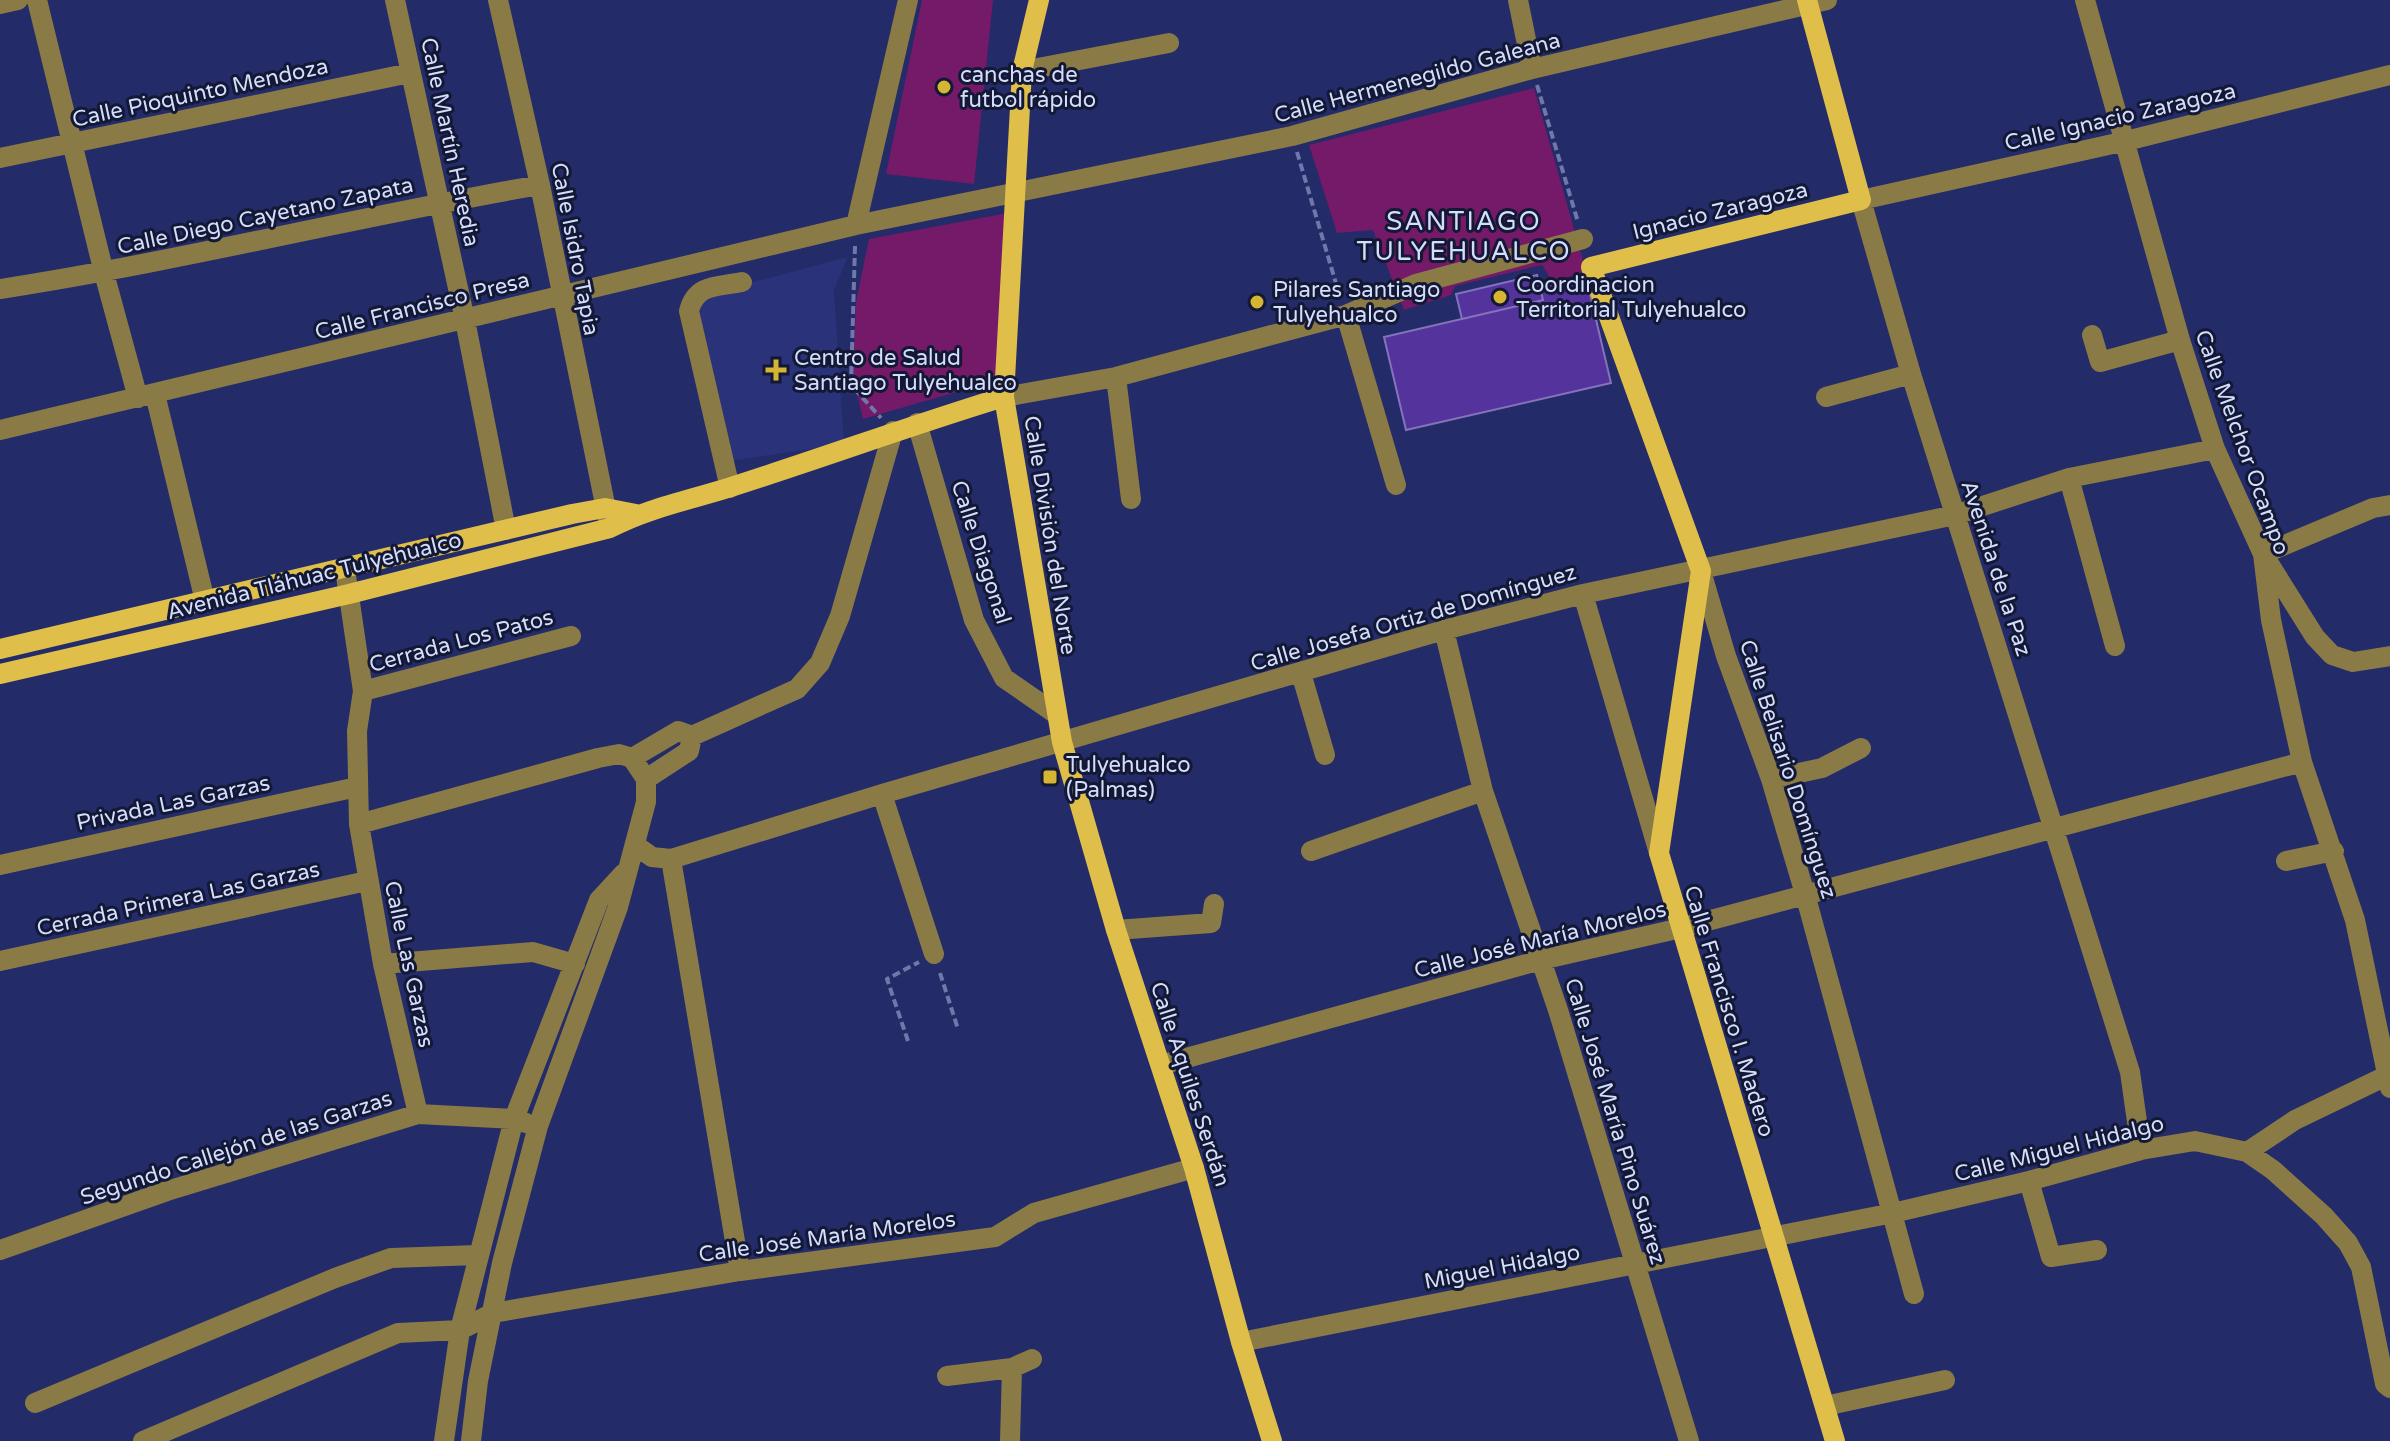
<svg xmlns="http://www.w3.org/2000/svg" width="2390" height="1441" font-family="'Varela Round',sans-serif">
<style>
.built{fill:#2a3279}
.green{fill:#741a69}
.building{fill:#55339c;stroke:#8473bb;stroke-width:2}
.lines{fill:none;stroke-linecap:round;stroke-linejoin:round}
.path{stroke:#7078a9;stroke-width:4;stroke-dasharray:8 4;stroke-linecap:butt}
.minor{stroke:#897a46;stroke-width:20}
.major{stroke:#dfbf4a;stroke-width:20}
.poi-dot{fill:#d6b534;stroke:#131834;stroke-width:3}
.labels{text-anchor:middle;stroke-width:6;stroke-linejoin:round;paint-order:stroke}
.poi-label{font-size:22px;fill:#d4ddfc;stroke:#131834;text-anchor:start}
.street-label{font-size:22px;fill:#d4ddfc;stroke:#131834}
.quarter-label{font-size:26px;letter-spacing:2px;fill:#d4ddfc;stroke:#131834}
</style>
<rect width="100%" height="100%" fill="#232b69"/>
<!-- built -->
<path class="built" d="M848 257 834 290 844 444 731 461 696 297Z"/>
<!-- green -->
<path class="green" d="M922 0H993L974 184 886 174Z
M1534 88 1586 271 1553 282 1542 265 1455 286 1451 295 1404 310 1373 230 1337 233 1309 145Z
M1013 212 998 380 863 419 853 375 856 302 869 239Z"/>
<!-- building -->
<path class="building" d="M1537 275 1543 300 1462 319 1456 294Z
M1586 277 1611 383 1406 430 1384 337 1543 300 1540 287Z"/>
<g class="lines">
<!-- path -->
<path class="path" d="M1537 85 1578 222
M1297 152 1340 297
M855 246 851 385 881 418
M940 973 958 1029
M908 1041 887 979 919 962"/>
<!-- minor -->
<path class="minor" d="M37 0 104 273 138 398
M395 0 465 320 506 530
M498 0 540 185 609 524
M1518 0 1532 69
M2085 0 2180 340 2215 449 2263 554 2271 620 2302 762 2355 920 2390 1088
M0 4 18 0
M1022 71 1169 43
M0 158 410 73
M856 225 908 0
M0 289C181 261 359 216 540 185
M1346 315 1396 485
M2092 335 2100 362 2180 340
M1116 377 1131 499
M155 394 205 601
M1004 397 1116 377 1346 315 1416 284 1583 239
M1826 397 1911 374
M917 423 974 620 1004 678 1056 714
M0 430 856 225 1292 136 1532 69 1827 0
M2069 478 2115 646
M730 488 689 311C696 283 718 287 742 282
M2390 505 2373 508 2263 554 2315 637 2332 655 2353 662 2390 656
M345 569 363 691 357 731 359 824 383 964 418 1114
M1701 571 1726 656 1771 779 1805 894 1914 1294
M1583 594 1659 853
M1444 630 1483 791 1558 1010 1689 1441
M1301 673 1325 755
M363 691 571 636
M632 758 678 731 692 736 797 689 820 663 840 616 893 431
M646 779 689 751 692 736
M1771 779 1822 768 1861 748
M882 794 934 954
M359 824 598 758 619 754 632 758
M635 845 652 857 671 859 882 794 1444 630 1583 594 1955 515 2069 478 2215 449
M1311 851 1483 791
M671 859 740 1271
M2286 861 2334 851
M0 865 357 787
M1116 930 1211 923 1214 904
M0 961 367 881
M383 964 533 952 575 964
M1161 1065 1541 960 1681 928 2302 762
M2141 1150 2130 1072 1911 374 1861 200 2126 141 2390 75
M2247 1152 2295 1120 2388 1075
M2029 1181 2051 1257 2097 1250
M0 1250 167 1191 418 1114 514 1119 526 1123
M1241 1342 1893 1213 2029 1181 2141 1150 2195 1141 2247 1152 2273 1170 2324 1216 2348 1243 2361 1267 2385 1384 2390 1388
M947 1376 1012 1368 1032 1359
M35 1403 335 1278 391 1258 478 1255
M1825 1406 1945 1380
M143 1441 398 1333 460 1330 493 1313 740 1271 995 1237 1034 1213 1194 1168
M444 1441 460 1330 514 1119 599 900 624 873
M471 1441 478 1381 502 1263 538 1126 618 907 646 802V779L632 758
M1010 1441 1012 1368"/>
<!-- major -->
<path class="major" d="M1039 0 1022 71 1004 397 1062 742 1116 930 1194 1168 1241 1342 1272 1441
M1807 0 1861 200 1591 267 1701 571 1659 853 1835 1441
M0 649 572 514 605 508 636 514
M0 674 349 594 610 528C648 508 690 500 731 487 822 458 912 425 1004 397"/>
</g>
<!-- markers -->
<g class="poi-dot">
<circle cx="944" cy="87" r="8"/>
<circle cx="1500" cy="297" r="8"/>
<circle cx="1257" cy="302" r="8"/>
<path d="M772 358h8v8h8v8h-8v8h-8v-8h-8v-8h8z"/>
<rect x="1042" y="769" width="16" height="16" rx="4"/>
</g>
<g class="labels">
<!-- poi labels -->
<g class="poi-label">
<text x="960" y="82">canchas de<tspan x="960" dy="25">futbol rápido</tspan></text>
<text x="1516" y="292">Coordinacion<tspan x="1516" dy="25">Territorial Tulyehualco</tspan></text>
<text x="1273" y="297">Pilares Santiago<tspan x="1273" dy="25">Tulyehualco</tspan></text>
<text x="794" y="365">Centro de Salud<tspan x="794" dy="25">Santiago Tulyehualco</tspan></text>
<text x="1066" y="772">Tulyehualco<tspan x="1066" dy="25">(Palmas)</tspan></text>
</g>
<!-- street labels -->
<g class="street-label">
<text transform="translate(1417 77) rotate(-15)" y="8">Calle Hermenegildo Galeana</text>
<text transform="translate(200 92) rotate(-12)" y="8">Calle Pioquinto Mendoza</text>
<text transform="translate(2120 116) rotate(-13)" y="8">Calle Ignacio Zaragoza</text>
<text transform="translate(451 142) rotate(78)" y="8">Calle Martín Heredia</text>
<text transform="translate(1720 210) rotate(-14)" y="8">Ignacio Zaragoza</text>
<text transform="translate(265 215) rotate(-12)" y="8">Calle Diego Cayetano Zapata</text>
<text transform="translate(576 249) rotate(79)" y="8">Calle Isidro Tapia</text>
<text transform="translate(422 305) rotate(-14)" y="8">Calle Francisco Presa</text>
<text transform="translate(2243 442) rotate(70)" y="8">Calle Melchor Ocampo</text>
<text transform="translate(1051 535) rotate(81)" y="8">Calle División del Norte</text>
<text transform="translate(982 552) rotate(72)" y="8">Calle Diagonal</text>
<text transform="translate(1997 568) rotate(72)" y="8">Avenida de la Paz</text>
<text transform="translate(314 575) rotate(-14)" y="8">Avenida Tláhuac Tulyehualco</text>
<text transform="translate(1413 617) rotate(-16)" y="8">Calle Josefa Ortiz de Domínguez</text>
<text transform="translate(461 640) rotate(-15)" y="8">Cerrada Los Patos</text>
<text transform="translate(1789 769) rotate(72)" y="8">Calle Belisario Domínguez</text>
<text transform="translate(173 802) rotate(-12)" y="8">Privada Las Garzas</text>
<text transform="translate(178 898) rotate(-12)" y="8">Cerrada Primera Las Garzas</text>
<text transform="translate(1540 939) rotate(-14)" y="8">Calle José María Morelos</text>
<text transform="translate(410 964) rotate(78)" y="8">Calle Las Garzas</text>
<text transform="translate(1730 1011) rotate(73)" y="8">Calle Francisco I. Madero</text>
<text transform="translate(1191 1084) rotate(72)" y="8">Calle Aquiles Serdán</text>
<text transform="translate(1616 1121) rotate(73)" y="8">Calle José María Pino Suárez</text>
<text transform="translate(236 1147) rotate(-18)" y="8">Segundo Callejón de las Garzas</text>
<text transform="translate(2059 1148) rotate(-14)" y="8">Calle Miguel Hidalgo</text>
<text transform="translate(827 1236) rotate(-8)" y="8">Calle José María Morelos</text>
<text transform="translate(1502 1266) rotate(-11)" y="8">Miguel Hidalgo</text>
</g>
<!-- quarter labels -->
<g class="quarter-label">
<text x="1464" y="230">SANTIAGO<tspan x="1464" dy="30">TULYEHUALCO</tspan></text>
</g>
</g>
</svg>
